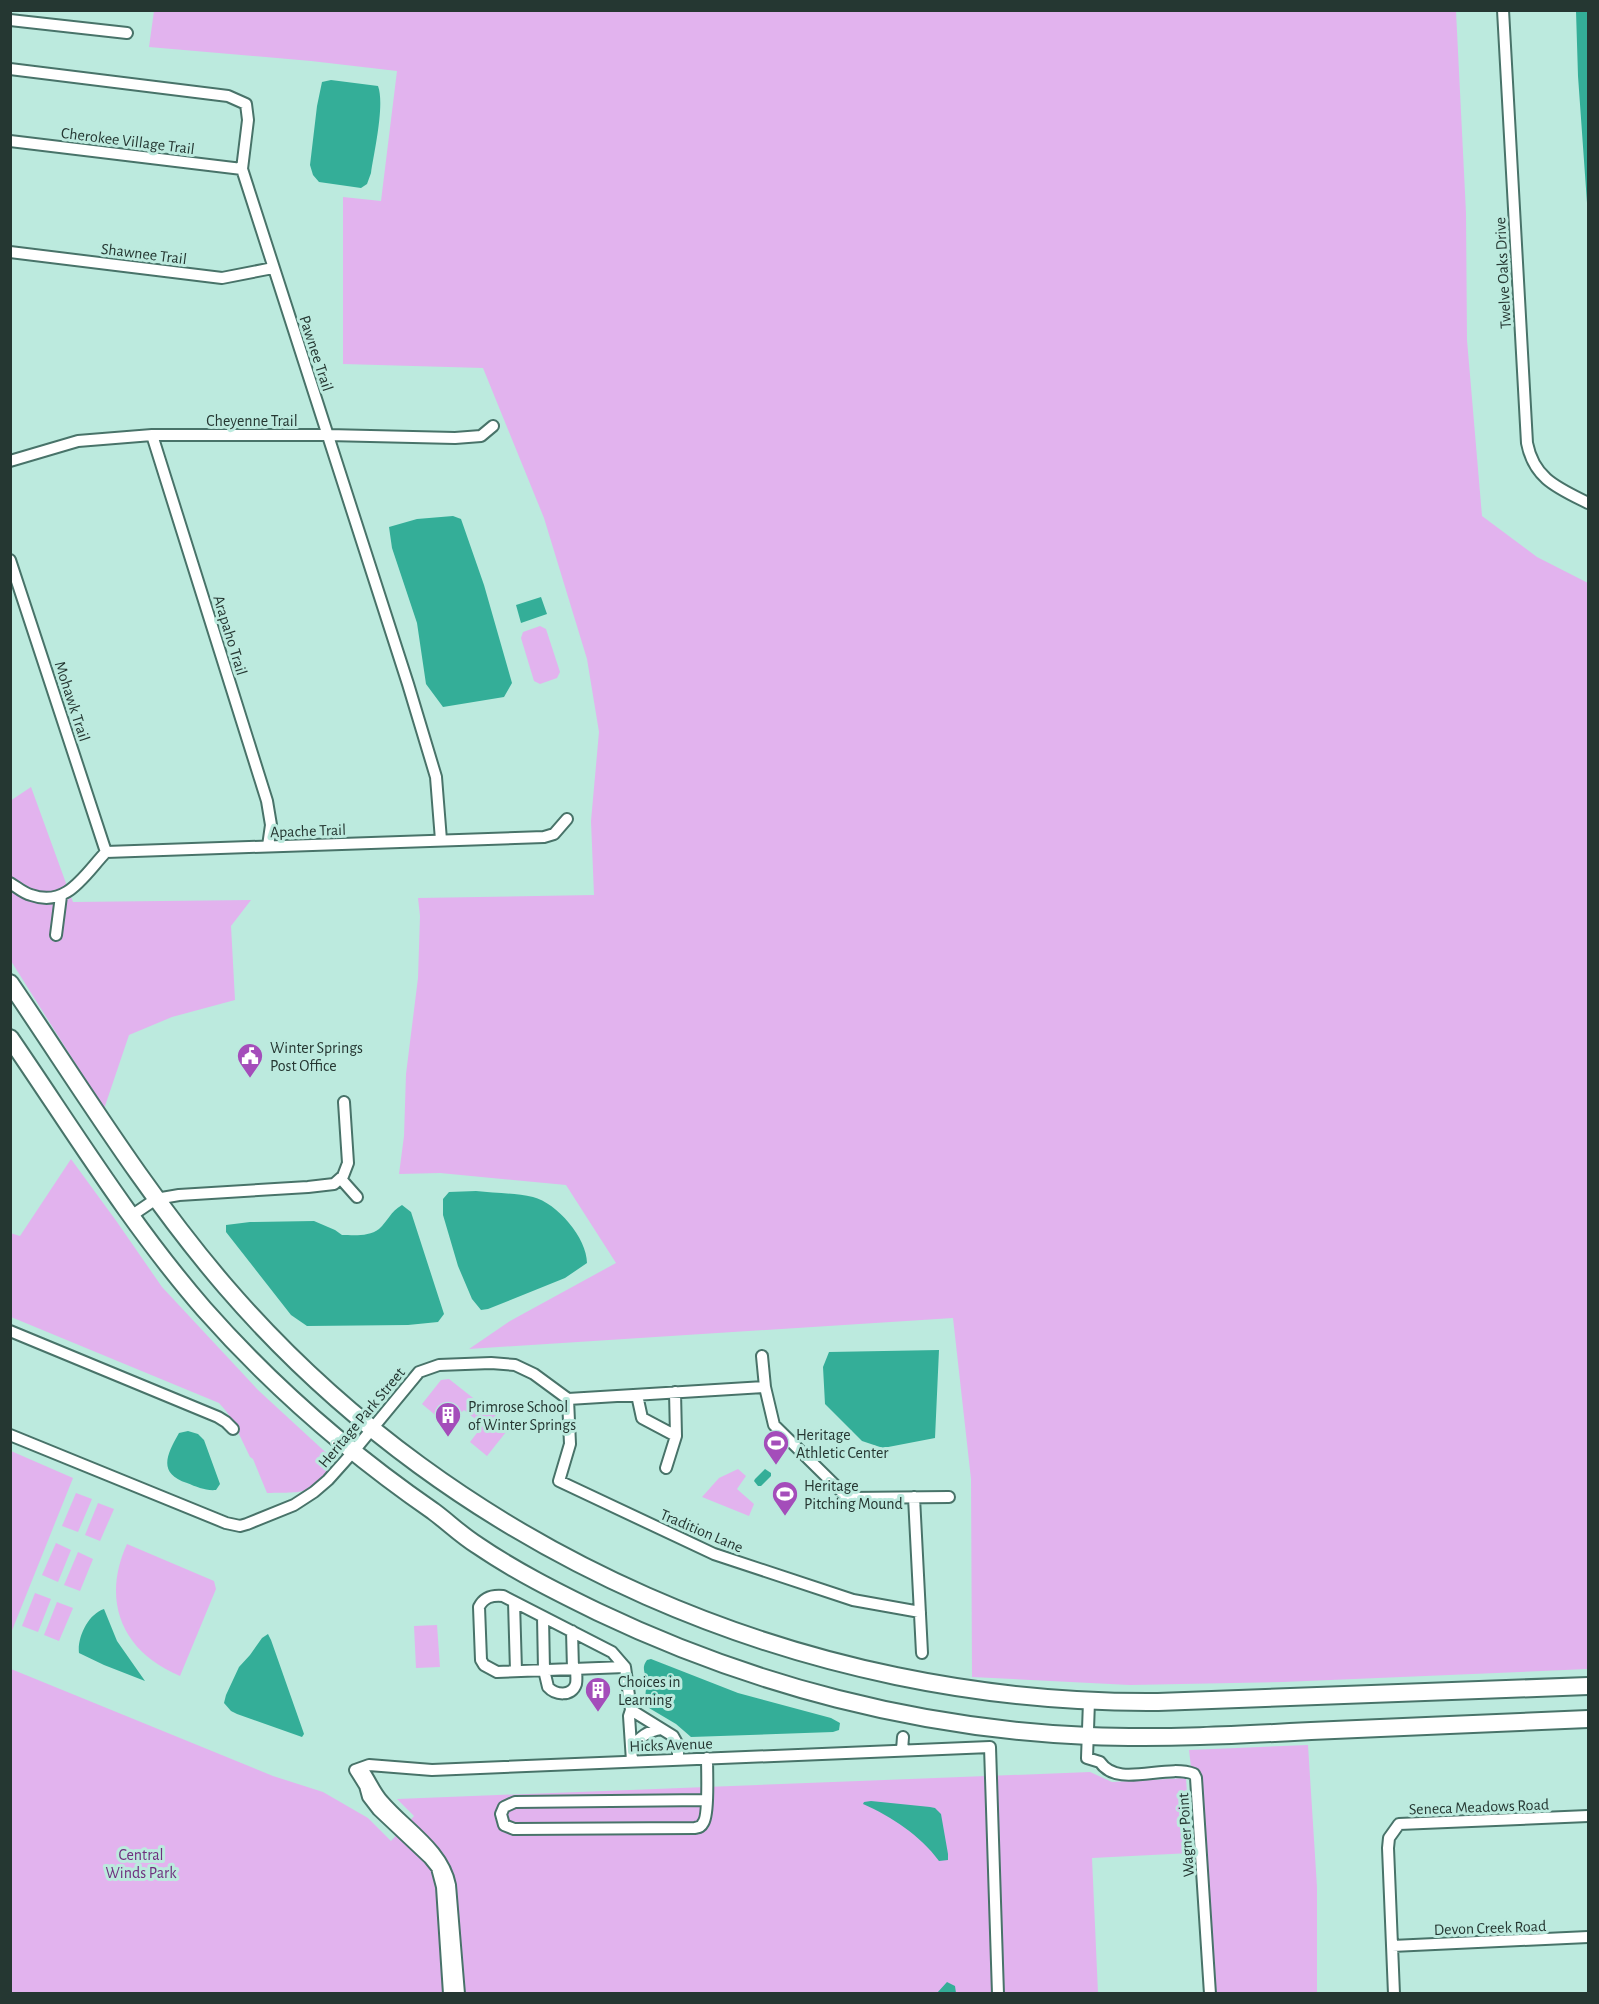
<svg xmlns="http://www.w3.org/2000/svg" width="1599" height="2004" font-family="'Alegreya Sans',sans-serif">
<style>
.green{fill:#e2b3ee}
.water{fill:#34ae98}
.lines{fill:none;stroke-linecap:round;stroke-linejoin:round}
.street-casing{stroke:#487369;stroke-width:14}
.primary-casing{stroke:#487369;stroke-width:20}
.street{stroke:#fff;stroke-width:10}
.primary{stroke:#fff;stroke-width:16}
.labels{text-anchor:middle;stroke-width:6;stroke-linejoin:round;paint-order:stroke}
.street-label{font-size:16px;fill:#253732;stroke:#bceade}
.poi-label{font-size:16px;fill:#253732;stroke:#bceade;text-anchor:start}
.park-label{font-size:16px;fill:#6f2f7e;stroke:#bceade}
</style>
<rect width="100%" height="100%" fill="#bceade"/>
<!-- green -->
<path class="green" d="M154 11H1456L1466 213 1467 340 1482 516 1537 557 1588 583V1669L1283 1682 1130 1685 972 1677 971 1479 953 1318 469 1349 510 1321 616 1263 566 1185 440 1173 399 1174 404 1136 406 1074 418 978 420 916 418 898 594 895 591 821 599 732 587 659 544 518 483 368 343 364V197L381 201 397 71 311 61 149 47Z
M540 626 546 629 560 672 557 678 540 684 534 681 521 638 523 632Z
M31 787 67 886C48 900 29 888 11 877L10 801Z
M11 890C25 899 38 905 55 904L50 939 60 941 66 901 71 897 73 902 251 900 231 926 235 1000 172 1017 129 1035 104 1109 11 961Z
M71 1159 117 1222 162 1287 258 1390 334 1460C311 1496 308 1492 267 1493L253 1459 250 1457 238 1432 240 1429C232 1420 227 1411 219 1403L11 1317 10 1233 20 1236Z
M449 1379 510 1427 487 1456 470 1442 483 1425 464 1410 462 1412 458 1409 446 1424 422 1404 441 1380Z
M11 1451 73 1478 11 1633Z
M738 1469 746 1476 737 1489 754 1504 749 1516 702 1497 719 1478Z
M76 1493 92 1499 78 1532 62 1526Z
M98 1503 114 1509 100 1541 85 1535Z
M56 1543 71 1550 58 1582 42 1575Z
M127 1544 214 1581 216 1589 180 1676C122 1652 101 1601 127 1544Z
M78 1552 93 1559 80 1591 64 1585Z
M35 1593 51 1599 38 1632 22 1626Z
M57 1602 73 1608 59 1641 44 1635Z
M437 1625 440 1667 416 1668 414 1626Z
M11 1669 273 1776 323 1792 368 1818 391 1841 414 1816 397 1799 1090 1772 1112 1782 1186 1778 1191 1853 1092 1858 1098 1993H11Z
M1308 1745 1317 1887V1993H1215L1201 1778 1198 1771 1191 1767 1189 1750Z"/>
<!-- water -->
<path class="water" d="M1576 11H1588V217L1578 76Z
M331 80 378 86C385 105 374 152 371 173L367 184 361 188 319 182 313 175 310 165 317 106 322 82Z
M453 516 461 519 484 585 512 683 504 697 443 707 426 684 417 623 392 548 389 527 417 519Z
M541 597 547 614 521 623 516 605Z
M476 1191C494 1193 515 1193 533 1197 557 1203 587 1238 587 1263L565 1278 488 1309 481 1310 472 1299 458 1266 443 1215V1199L449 1192Z
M402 1205 411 1212 444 1314 438 1322 408 1325 307 1326 291 1315 226 1232V1225L250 1222 314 1221 335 1230 342 1235C353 1235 369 1237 379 1229 388 1221 390 1212 402 1205Z
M939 1350 935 1438 883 1448 862 1441 825 1404 823 1367 829 1352Z
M188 1431 198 1434 204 1440 220 1484 216 1490C206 1491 197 1487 187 1483 158 1473 166 1456 179 1433Z
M765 1469 771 1473V1476L761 1486H758L754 1481 755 1479Z
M104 1609 117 1641 145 1681 104 1665 79 1653C77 1638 88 1614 104 1609Z
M268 1634 271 1640 303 1731 304 1734 302 1737 237 1714 231 1711 224 1703 226 1695 239 1667 250 1655 262 1638Z
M651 1659 738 1693 831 1718 840 1723 839 1730 833 1732 691 1737 676 1724 649 1708C642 1695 648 1690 646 1678 644 1670 642 1667 647 1660Z
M871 1801 930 1807 935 1808 941 1814 948 1854V1860L939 1861C920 1835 892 1817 863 1804L864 1802Z
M947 1982 955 1986 956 1993H937Z"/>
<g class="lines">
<!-- street casing -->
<g class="street-casing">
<path id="street" d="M1503 10 1527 443C1534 479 1558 488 1588 503
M10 20 127 33
M10 69 228 96 246 104 248 120 242 169 408 684 436 777 441 840
M10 141 242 169
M10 252 222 278 273 268
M152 435 267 801 271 825 268 846
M10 461 78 441 152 435H328L455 438 481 436 493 426
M10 560 106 852
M10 883C17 887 23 893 31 895 67 908 84 875 106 852L544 837 554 834 567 819
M56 935 61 896
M341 1179 357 1197
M131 1216 156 1199 179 1195 308 1187 334 1184 343 1176 348 1163 344 1102
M10 1331 218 1417 226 1422 233 1429
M762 1356 765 1387 774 1425 848 1498 949 1497
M637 1395 642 1418 676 1436
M568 1399 570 1444 559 1481 714 1554 853 1600 920 1612
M10 1435 226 1523 240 1526 247 1524 294 1505 314 1492 328 1480 353 1452 419 1372 439 1365 491 1363 515 1365 534 1374 568 1399 765 1387
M666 1468 676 1436 675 1392
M914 1497 922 1653
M514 1602 516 1671
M543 1617 544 1670 548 1687C555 1695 572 1697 576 1684 577 1679 576 1673 576 1669
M572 1631 573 1669
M625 1667 497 1672 484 1665 481 1660 479 1607C484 1597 492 1595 503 1596L612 1652 625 1667 631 1710 629 1716 632 1761
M1089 1701 1087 1758 1100 1762C1118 1789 1165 1763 1194 1774L1196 1778 1210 1994
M631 1710 673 1736 678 1745V1759
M631 1747C641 1737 647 1731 661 1729
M902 1750 903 1737
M365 1773C371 1782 376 1794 383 1801 406 1828 443 1849 450 1885L459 1994
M706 1800 515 1802 504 1807 501 1814 504 1825 514 1829 695 1828C699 1827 701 1827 703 1823 709 1816 707 1770 707 1758
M1392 1946 1588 1937
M449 1994 442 1887 437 1868 429 1858 378 1810 368 1797 365 1786 355 1770 369 1765 432 1770 990 1747 998 1994
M1394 1994 1388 1848 1389 1838 1399 1824 1588 1816"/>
</g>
<!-- primary casing -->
<g class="primary-casing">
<path id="primary" d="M10 983C80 1086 145 1193 226 1287 457 1555 806 1705 1158 1702L1588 1686
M10 1038C73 1130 131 1225 204 1309 272 1386 349 1453 433 1511 448 1522 461 1535 477 1545 515 1571 557 1592 598 1612 751 1685 919 1729 1089 1736 1163 1739 1237 1735 1311 1731 1403 1727 1496 1723 1588 1719"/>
</g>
<!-- street -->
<use href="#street" class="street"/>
<!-- primary -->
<use href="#primary" class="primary"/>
</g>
<!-- icons -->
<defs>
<g id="civic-pin" transform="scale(1.35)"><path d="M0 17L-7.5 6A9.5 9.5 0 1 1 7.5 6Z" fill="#a44dba" stroke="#bceade"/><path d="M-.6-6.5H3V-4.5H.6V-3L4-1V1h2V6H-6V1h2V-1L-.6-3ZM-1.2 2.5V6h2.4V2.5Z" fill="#fff"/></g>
<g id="building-pin" transform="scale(1.35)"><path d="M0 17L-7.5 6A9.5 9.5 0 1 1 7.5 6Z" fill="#a44dba" stroke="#bceade"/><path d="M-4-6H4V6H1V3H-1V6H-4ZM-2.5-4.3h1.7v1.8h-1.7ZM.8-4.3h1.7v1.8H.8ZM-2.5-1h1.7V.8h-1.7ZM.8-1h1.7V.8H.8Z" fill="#fff"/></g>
<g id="stadium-pin" transform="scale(1.35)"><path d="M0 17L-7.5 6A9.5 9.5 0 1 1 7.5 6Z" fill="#a44dba" stroke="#bceade"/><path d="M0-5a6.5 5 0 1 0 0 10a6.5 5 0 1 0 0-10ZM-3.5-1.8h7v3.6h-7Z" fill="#fff"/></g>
</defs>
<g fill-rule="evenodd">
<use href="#civic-pin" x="250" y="1056"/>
<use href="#building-pin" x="448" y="1415"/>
<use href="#stadium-pin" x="776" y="1443"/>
<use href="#stadium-pin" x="785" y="1494"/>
<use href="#building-pin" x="598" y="1690"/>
</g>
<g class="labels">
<!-- street labels -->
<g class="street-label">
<text transform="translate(128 140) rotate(7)" y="6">Cherokee Village Trail</text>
<text transform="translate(144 253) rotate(7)" y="6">Shawnee Trail</text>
<text transform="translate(1502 273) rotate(-93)" y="6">Twelve Oaks Drive</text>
<text transform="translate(317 353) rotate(72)" y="6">Pawnee Trail</text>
<text x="252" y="426">Cheyenne Trail</text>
<text transform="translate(231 635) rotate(73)" y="6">Arapaho Trail</text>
<text transform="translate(73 701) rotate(72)" y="6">Mohawk Trail</text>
<text transform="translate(308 830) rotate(-2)" y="6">Apache Trail</text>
<text transform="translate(361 1417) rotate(-50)" y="6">Heritage Park Street</text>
<text transform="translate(702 1530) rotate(23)" y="6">Tradition Lane</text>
<text transform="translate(671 1744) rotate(-2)" y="6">Hicks Avenue</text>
<text transform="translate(1479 1806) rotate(-2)" y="6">Seneca Meadows Road</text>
<text transform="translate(1185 1835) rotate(-94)" y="6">Wagner Point</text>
<text transform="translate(1490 1927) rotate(-2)" y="6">Devon Creek Road</text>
</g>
<!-- poi labels -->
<g class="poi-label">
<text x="270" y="1053">Winter Springs<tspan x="270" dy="18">Post Office</tspan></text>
<text x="468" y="1412">Primrose School<tspan x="468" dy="18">of Winter Springs</tspan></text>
<text x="796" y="1440">Heritage<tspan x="796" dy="18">Athletic Center</tspan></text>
<text x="804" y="1491">Heritage<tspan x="804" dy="18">Pitching Mound</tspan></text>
<text x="618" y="1687">Choices in<tspan x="618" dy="18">Learning</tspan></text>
</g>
<!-- park labels -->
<g class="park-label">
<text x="141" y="1860">Central<tspan x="141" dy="18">Winds Park</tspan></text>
</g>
</g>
<!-- border -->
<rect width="1599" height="2004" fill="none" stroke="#253732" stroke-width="24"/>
</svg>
